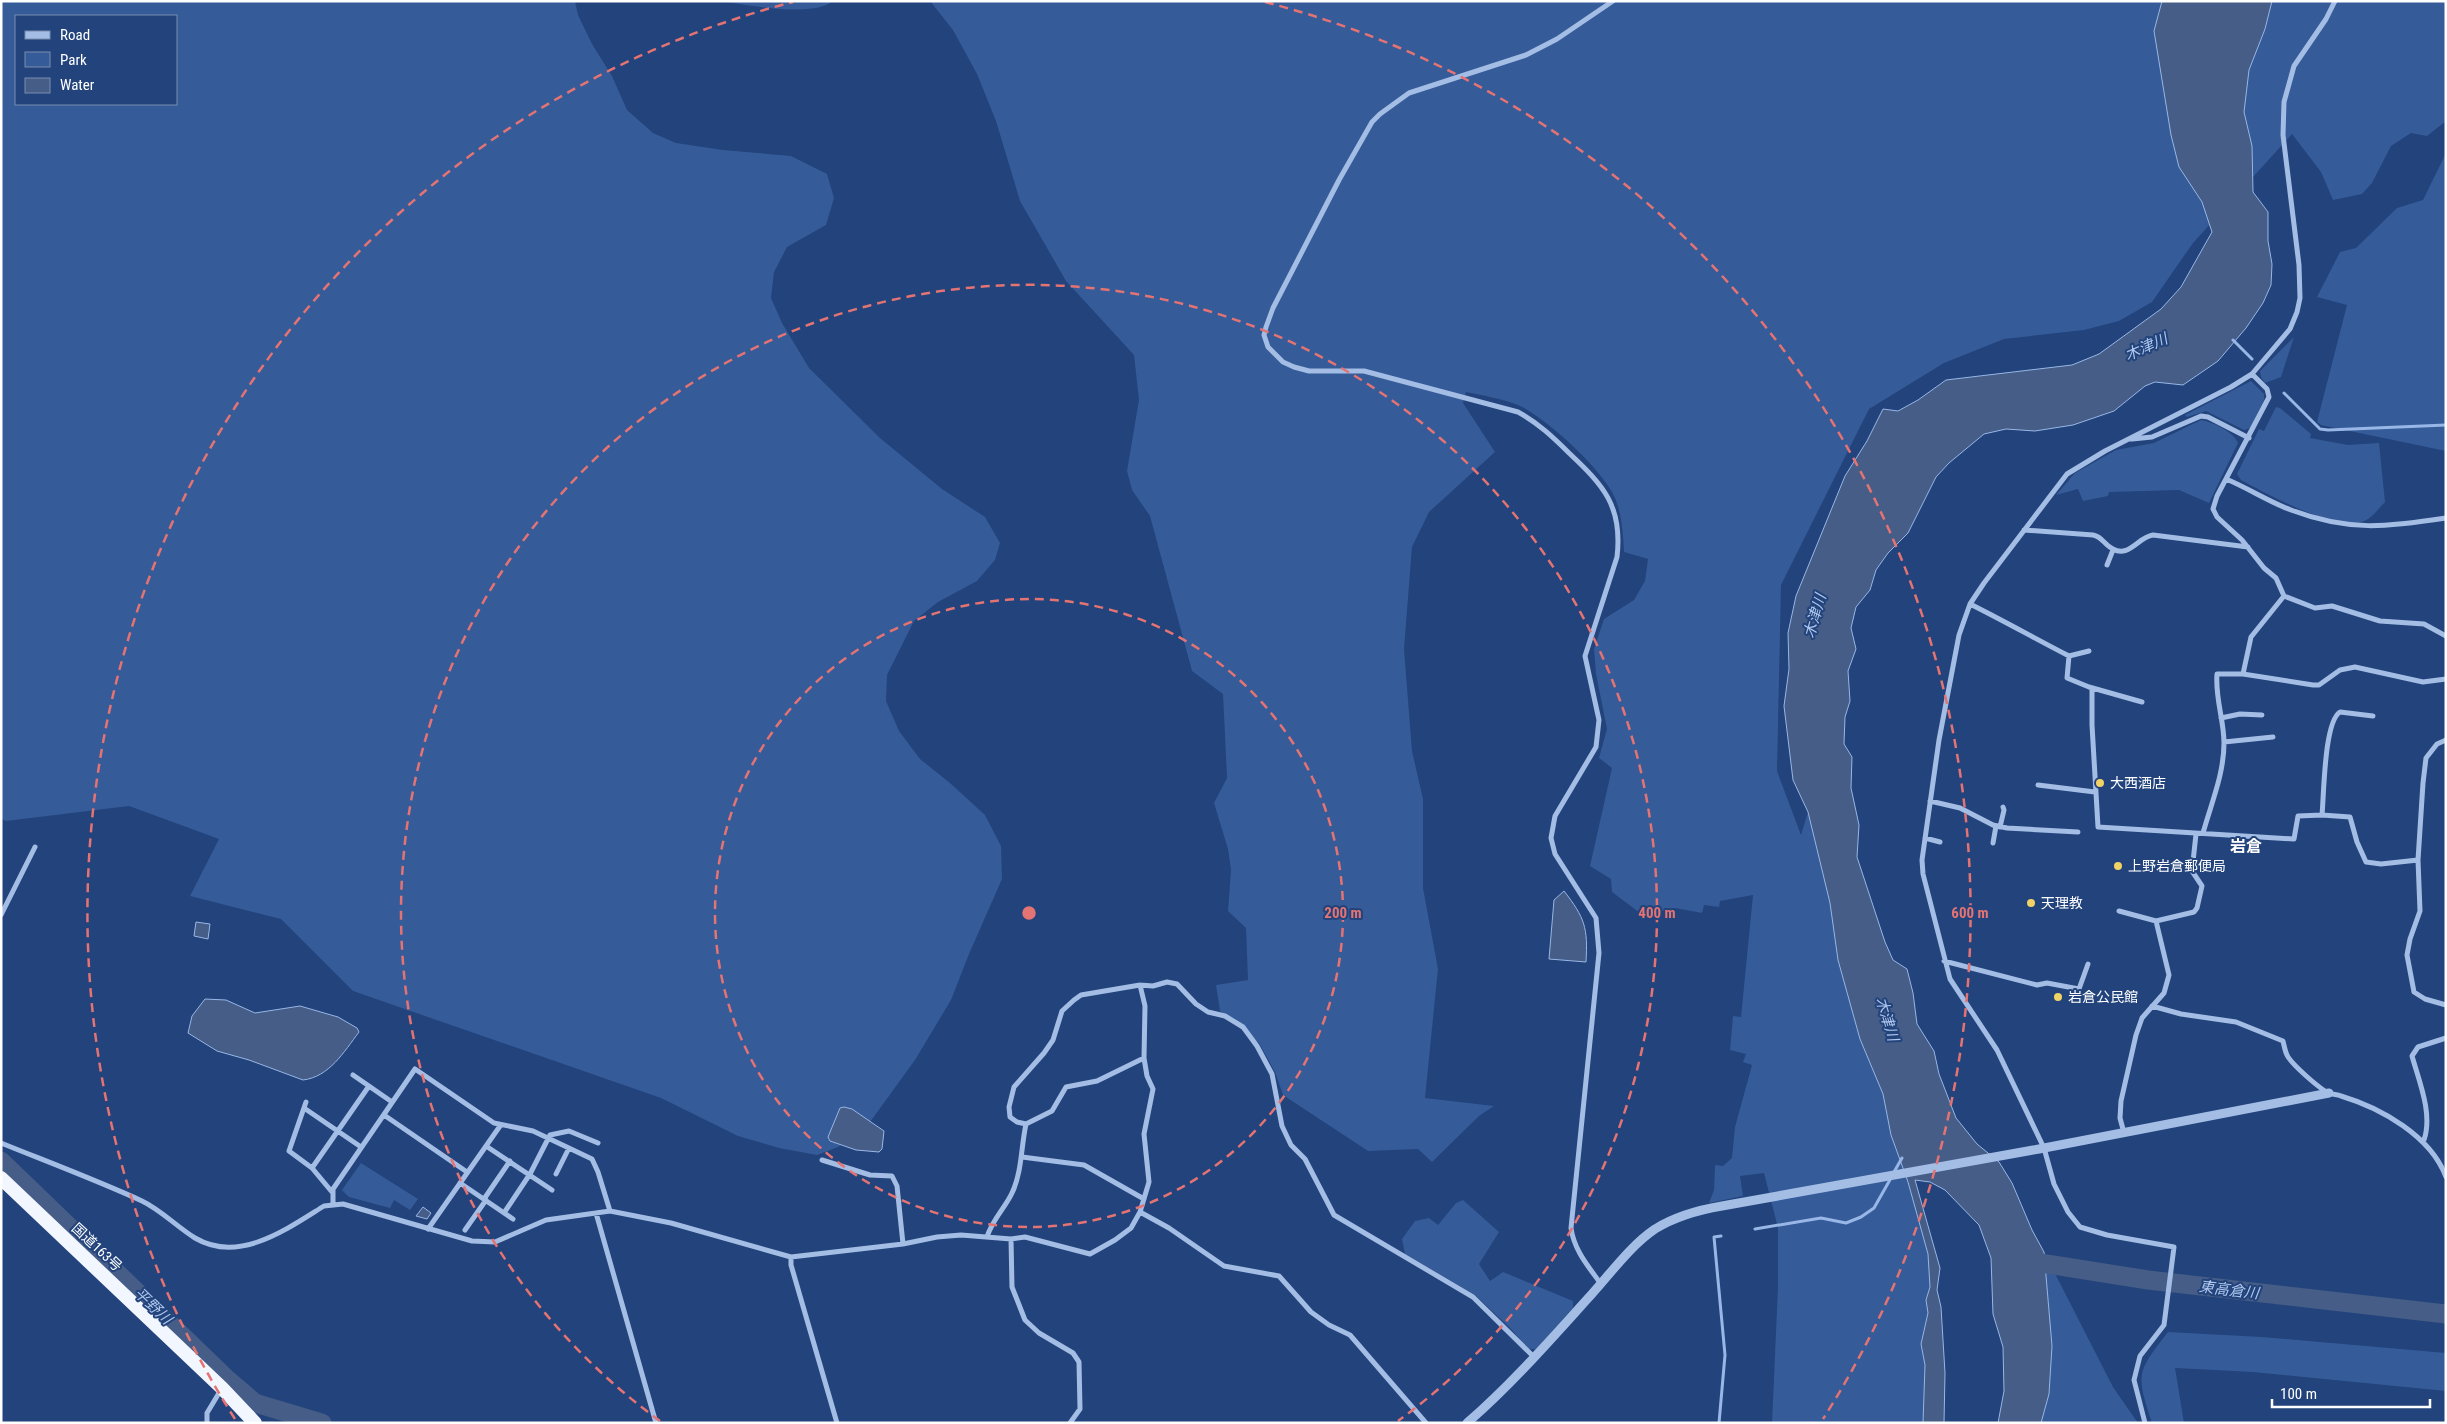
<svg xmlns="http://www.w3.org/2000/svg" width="2447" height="1424" font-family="'Roboto Condensed','Noto Sans JP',sans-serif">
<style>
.green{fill:#355b99;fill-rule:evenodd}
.water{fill:#455d87;stroke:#98b7e7}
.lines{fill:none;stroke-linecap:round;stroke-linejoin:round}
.stream{stroke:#98b7e7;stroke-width:3}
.river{stroke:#455d87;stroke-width:19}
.minor{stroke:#a4bde5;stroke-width:5}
.tertiary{stroke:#a4bde5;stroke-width:9}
.trunk{stroke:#f2f6fe;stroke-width:14}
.ring{fill:none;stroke:#e47373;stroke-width:2.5;stroke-dasharray:9 6}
.poi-dot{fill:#f1d266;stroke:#22437b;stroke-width:2}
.labels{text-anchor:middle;stroke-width:4;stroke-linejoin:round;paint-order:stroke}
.poi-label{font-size:14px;fill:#fff;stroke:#22437b;text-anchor:start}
.street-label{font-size:14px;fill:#fff;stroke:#22437b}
.water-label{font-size:15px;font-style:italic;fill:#afc7ed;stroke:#22437b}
.quarter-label{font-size:16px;font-weight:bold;fill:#fff;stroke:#22437b}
.centre{fill:#e47373;stroke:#22437b;stroke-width:2.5}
.ring-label{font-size:15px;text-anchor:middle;font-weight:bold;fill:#e47373;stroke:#22437b;stroke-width:4;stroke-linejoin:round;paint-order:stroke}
</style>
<rect width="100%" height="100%" fill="#22437b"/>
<!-- green -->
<path class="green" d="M1 1H575L578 15 592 44 612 76 627 110 653 133 676 143 723 150 791 156 827 174 834 198 826 225 787 247 774 272 771 298 782 323 809 368 880 438 942 489 985 517 1000 543 995 560 977 581 938 602 914 621 887 675 886 701 899 731 920 759 950 783 985 815 1001 846 1002 879 969 954 951 1000 915 1060 865 1129 838 1147 817 1155 779 1148 738 1136 661 1098 353 991 281 919 190 896 219 839 129 806 6 821 1 819ZM16 16H176V104H16Z
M721 1H833C812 18 748 5 721 1Z
M930 1H2446V121L2427 136 2411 133 2391 146 2372 183 2362 194 2333 200 2321 172 2292 134 2193 243 2152 302 2119 321 2084 330 2004 339 1944 363 1869 409 1781 585 1777 771 1801 835 1808 812 1830 903 1838 960 1860 1039 1883 1094 1891 1135 1908 1182 1928 1254 1930 1287 1926 1300 1928 1313 1921 1344 1925 1365 1923 1423H1772L1778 1287V1228L1764 1173 1740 1176 1743 1196 1709 1203 1714 1190 1715 1165 1723 1166 1732 1158 1735 1127 1752 1065 1743 1062 1746 1054 1730 1050 1733 1016 1741 1017 1753 895 1720 901 1719 907 1704 905 1702 913 1675 908 1650 914 1640 913 1612 892 1611 879 1590 866 1612 768 1599 758 1607 729 1596 674 1594 649 1604 619 1634 600 1645 581 1648 559 1624 552C1623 534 1622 513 1614 496 1602 469 1544 416 1518 405 1502 399 1482 395 1466 392L1463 403 1495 452 1429 512 1412 547 1404 649 1412 751 1423 799V888L1438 969 1425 1098 1494 1106 1479 1116 1432 1162 1418 1149 1368 1151 1283 1095 1275 1072 1259 1043 1220 1011 1216 985 1248 980 1246 928 1228 911 1231 870 1228 849 1214 803 1227 778 1223 694 1192 671 1150 516 1132 490 1127 471 1139 400 1134 355 1066 281 1020 201 996 121 977 74 953 30Z
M2446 153V451L2321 425 2317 422 2347 305 2317 297 2340 252 2356 248 2397 208 2423 200Z
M2294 337 2281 377 2265 383 2261 377 2260 371Z
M2251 381 2264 394V400L2250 428 2244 430 2206 411 2187 417 2185 415Z
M2276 407 2280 408 2311 434 2310 438 2348 445 2379 443 2385 502C2378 509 2371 520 2361 522 2330 529 2269 495 2241 480L2237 474 2259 429 2264 431Z
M2201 420C2213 422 2234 432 2238 443L2209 503 2179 490 2109 492 2108 496 2083 501 2078 489 2056 495 2075 473 2116 450 2154 443Z
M361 1163 418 1199 410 1210 394 1200 390 1208 349 1197 342 1190Z
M1463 1200 1499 1232 1479 1264 1490 1281 1503 1272 1573 1301V1308L1536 1349H1529L1509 1327 1475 1295 1405 1254 1402 1239 1415 1221 1429 1218 1438 1225 1456 1203Z
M2044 1252 2113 1387 2138 1423H2041L2049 1394 2052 1346Z
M2168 1332 2262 1337 2446 1353V1391L2253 1372 2175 1368 2184 1423H2152C2136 1374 2136 1373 2168 1332Z"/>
<!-- water -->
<path class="water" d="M2162 1H2272L2265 29 2249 70 2244 112 2252 146 2253 192 2268 212V241L2272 264 2271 285 2263 303 2246 328 2218 361 2183 385 2155 382 2145 386 2114 411 2073 425 2035 431 2006 429 1984 434 1949 463 1936 477 1908 533 1888 553 1876 570 1870 590 1856 607 1851 628 1856 649 1848 671 1850 701 1845 717 1844 744 1852 757 1851 788 1859 825 1857 857 1885 942 1893 960 1907 969 1913 993 1917 1024 1934 1051 1939 1074 1956 1118 1977 1144 1999 1162 2012 1183 2032 1230 2044 1252 2052 1346 2049 1394 2041 1423H1998L2004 1391 2003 1347 1993 1314 1991 1258 1979 1225 1945 1190 1930 1182 1915 1180 1940 1268 1937 1290 1941 1307 1945 1373 1944 1423H1923L1925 1365 1921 1344 1928 1313 1926 1300 1930 1287 1928 1254 1908 1182 1891 1135 1883 1094 1860 1039 1838 960 1830 903 1808 812 1793 780 1784 706 1789 669 1788 633 1796 596 1845 476 1867 441 1883 409 1898 411 1918 400 1946 380 2072 365 2099 354 2161 309 2181 287 2212 232 2202 202 2179 167 2171 135 2154 31Z
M1564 891C1585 918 1588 928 1586 962L1549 959 1554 900Z
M196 922 210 924 208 939 194 936Z
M205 999 226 1000 255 1013 300 1006 338 1017 357 1028 359 1032C344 1052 329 1077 303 1080L249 1060 217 1051 188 1033 192 1016Z
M844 1107 852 1109 884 1131 882 1149 879 1152 856 1150 830 1141 828 1137 840 1108Z
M423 1207 431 1213 427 1219 416 1216Z"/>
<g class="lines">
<!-- stream -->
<path class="stream" d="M2233 340 2252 359
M2284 393 2320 429 2328 430 2446 425
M1894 1172 1902 1158
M1755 1229 1821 1218 1846 1223 1861 1217 1874 1208 1891 1178
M1719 1423 1725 1355 1714 1237 1721 1236"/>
<!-- river -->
<path class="river" d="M1 1161 228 1380 255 1403 322 1423
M2021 1260 2148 1280 2446 1314"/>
<!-- minor -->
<path class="minor" d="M2132 439 2152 437 2201 416 2208 417 2249 438
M2226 479C2248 488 2269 502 2291 510 2349 532 2387 527 2446 518
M2024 530 2093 535C2103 537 2104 545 2113 549 2129 558 2138 537 2153 535L2248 547
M2107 565 2113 550
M2284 596 2315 608 2332 606 2380 621 2424 624 2446 636
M1970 604C2004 621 2036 639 2069 656L2067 678 2089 687 2142 702
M2069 656 2089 651
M2243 674 2251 637 2284 596 2276 578 2264 568 2242 540 2217 517 2213 509 2217 496 2269 397 2267 389 2252 374
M2092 688V725L2098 827 2294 839 2298 816 2322 815
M2373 716 2340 712C2324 722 2324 795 2322 815L2350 817 2357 842 2366 862 2381 864 2418 860
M2221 718 2240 714 2262 715
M2446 740 2437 744 2426 758 2423 783 2418 860 2420 911 2410 939 2407 955 2414 992 2425 999 2446 1005
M2224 742 2273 737
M2038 785 2095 792
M1930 801 1960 808 1993 825 2007 828 2078 832
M2000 827 2004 810 2003 807
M2203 833C2211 804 2224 774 2224 743 2224 720 2215 698 2217 674H2243L2313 685H2319L2340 670 2355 667 2423 682 2446 679
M1925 838 1940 842
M1993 843 1996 826
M2119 911 2156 921 2194 912 2197 908 2202 886 2192 871 2196 834
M1 915 35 847
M1944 961 2037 985 2047 983 2079 989 2088 964
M2152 1006 2181 1014 2236 1022 2283 1041C2284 1045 2285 1051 2287 1055 2291 1064 2321 1090 2329 1093 2333 1095 2337 1094 2341 1096 2381 1108 2431 1136 2446 1177
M353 1075 392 1102
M306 1102 289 1151 312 1168 332 1192
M304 1108 361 1147
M384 1115 467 1172
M1026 1124 1052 1111 1066 1087 1097 1081 1144 1058
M2124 1133 2120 1118 2121 1101 2136 1035 2142 1018 2164 993 2169 975 2156 921
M2424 1140C2433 1114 2419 1081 2412 1056L2418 1047 2446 1038
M1 1143C48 1162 96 1180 142 1201 161 1210 177 1227 195 1238 239 1264 287 1229 324 1206L343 1204 472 1241 495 1242 546 1220 610 1211 671 1223 791 1257 903 1244 937 1237 961 1235 1011 1239 1025 1237 1090 1254 1115 1240 1131 1228 1140 1212 1149 1182 1144 1134 1153 1089 1147 1076 1144 1058 1145 1006 1140 985
M486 1146 552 1190
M1022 1157 1084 1165 1144 1199
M822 1160 870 1175 892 1176 897 1186 903 1244
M312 1168 369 1086
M556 1174 569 1148
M460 1183 513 1219
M484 1199 510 1161
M333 1204V1189L415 1069 494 1123 533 1131 592 1159 598 1172 610 1211
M1140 1212 1169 1228 1224 1266 1279 1276 1311 1312 1329 1325 1350 1335 1426 1423
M504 1213 530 1174 550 1135 569 1131 598 1143
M596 1213 656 1423
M428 1229 500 1126
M465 1230 486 1200
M987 1237C992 1220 1005 1208 1012 1193 1022 1172 1021 1147 1026 1124L1017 1122 1010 1117 1009 1107 1014 1087 1044 1053 1053 1040 1062 1011 1074 1000 1081 995 1140 985 1153 986 1167 982 1177 984 1196 1004 1208 1012 1225 1016 1243 1027 1257 1046 1272 1074 1282 1126 1291 1145 1305 1159 1334 1215 1473 1297 1534 1357
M1011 1239 1012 1287 1025 1320 1039 1333 1073 1353 1079 1362 1080 1409 1070 1423
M791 1257V1265L837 1423
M1601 1284C1588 1266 1574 1250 1571 1228L1599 953 1596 918 1555 854 1551 838 1555 816 1596 747 1599 720 1585 656 1617 557C1623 506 1603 485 1569 453 1553 437 1538 423 1518 412L1364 371H1309L1294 367 1283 362 1268 347 1264 335 1266 327 1273 308 1339 180 1372 122 1380 114 1409 93 1526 55 1557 39 1613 1
M207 1423V1413L222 1388
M2145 1423 2134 1380 2140 1356 2164 1325 2174 1247 2107 1235 2080 1227 2068 1212 2054 1184 2044 1148 1997 1050 1950 979 1923 874 1922 860 1939 740 1959 635 1970 604 1984 583 2067 474 2105 451 2231 387 2252 374 2290 329 2297 312 2300 298 2299 265 2283 135 2284 102 2294 66 2326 19 2335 1"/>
<!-- tertiary -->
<path class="tertiary" d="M1467 1423C1512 1384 1551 1339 1591 1295 1611 1273 1630 1246 1655 1229 1676 1216 1698 1210 1722 1206L2039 1149 2329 1093"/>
<!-- trunk -->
<path class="trunk" d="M1 1178 222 1388 255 1423"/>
</g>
<!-- distance rings -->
<g class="ring">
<circle cx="1029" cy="913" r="314"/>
<path d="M660 1421A628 628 0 1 1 1398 1421"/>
<path d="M235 1419A941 941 0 0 1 793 2M1265 2A941 941 0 0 1 1823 1419"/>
</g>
<!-- markers -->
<g class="poi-dot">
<circle cx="2100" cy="783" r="5"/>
<circle cx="2118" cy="866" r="5"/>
<circle cx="2031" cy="903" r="5"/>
<circle cx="2058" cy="997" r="5"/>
</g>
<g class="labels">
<!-- poi labels -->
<g class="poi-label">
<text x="2110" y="788">大西酒店</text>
<text x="2128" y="871">上野岩倉郵便局</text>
<text x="2041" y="908">天理教</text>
<text x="2068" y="1002">岩倉公民館</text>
</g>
<!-- street labels -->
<g class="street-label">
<text transform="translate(97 1247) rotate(43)" y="5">国道163号</text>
</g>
<!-- water labels -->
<g class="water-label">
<text transform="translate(2146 347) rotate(-24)" y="5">木津川</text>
<text transform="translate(1815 616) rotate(-74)" y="5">木津川</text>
<text transform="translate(1887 1019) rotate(73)" y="5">木津川</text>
<text transform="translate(2229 1290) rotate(7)" y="5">東高倉川</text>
<text transform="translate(153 1306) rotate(44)" y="5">平野川</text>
</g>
<!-- quarter labels -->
<g class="quarter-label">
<text x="2246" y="852">岩倉</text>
</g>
</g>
<circle cx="1029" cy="913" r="8" class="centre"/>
<g class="ring-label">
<text x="1343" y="918">200 m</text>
<text x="1657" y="918">400 m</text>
<text x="1970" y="918">600 m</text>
</g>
<!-- border -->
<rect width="2447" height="1424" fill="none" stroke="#ffffff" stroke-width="5"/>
<!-- legend -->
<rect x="15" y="15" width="162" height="90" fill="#22437b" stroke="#7a8eb0"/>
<rect x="25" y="31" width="25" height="8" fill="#a4bde5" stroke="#7a8eb0"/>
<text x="60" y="40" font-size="15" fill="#ffffff">Road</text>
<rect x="25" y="52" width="25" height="15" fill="#355b99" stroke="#7a8eb0"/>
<text x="60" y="65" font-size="15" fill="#ffffff">Park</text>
<rect x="25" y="78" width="25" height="15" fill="#455d87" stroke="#7a8eb0"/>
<text x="60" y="90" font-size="15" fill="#ffffff">Water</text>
<!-- scale -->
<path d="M2272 1399v8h158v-8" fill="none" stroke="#ffffff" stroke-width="2.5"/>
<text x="2280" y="1399" font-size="15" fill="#ffffff" stroke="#22437b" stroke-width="4" paint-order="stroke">100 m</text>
</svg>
